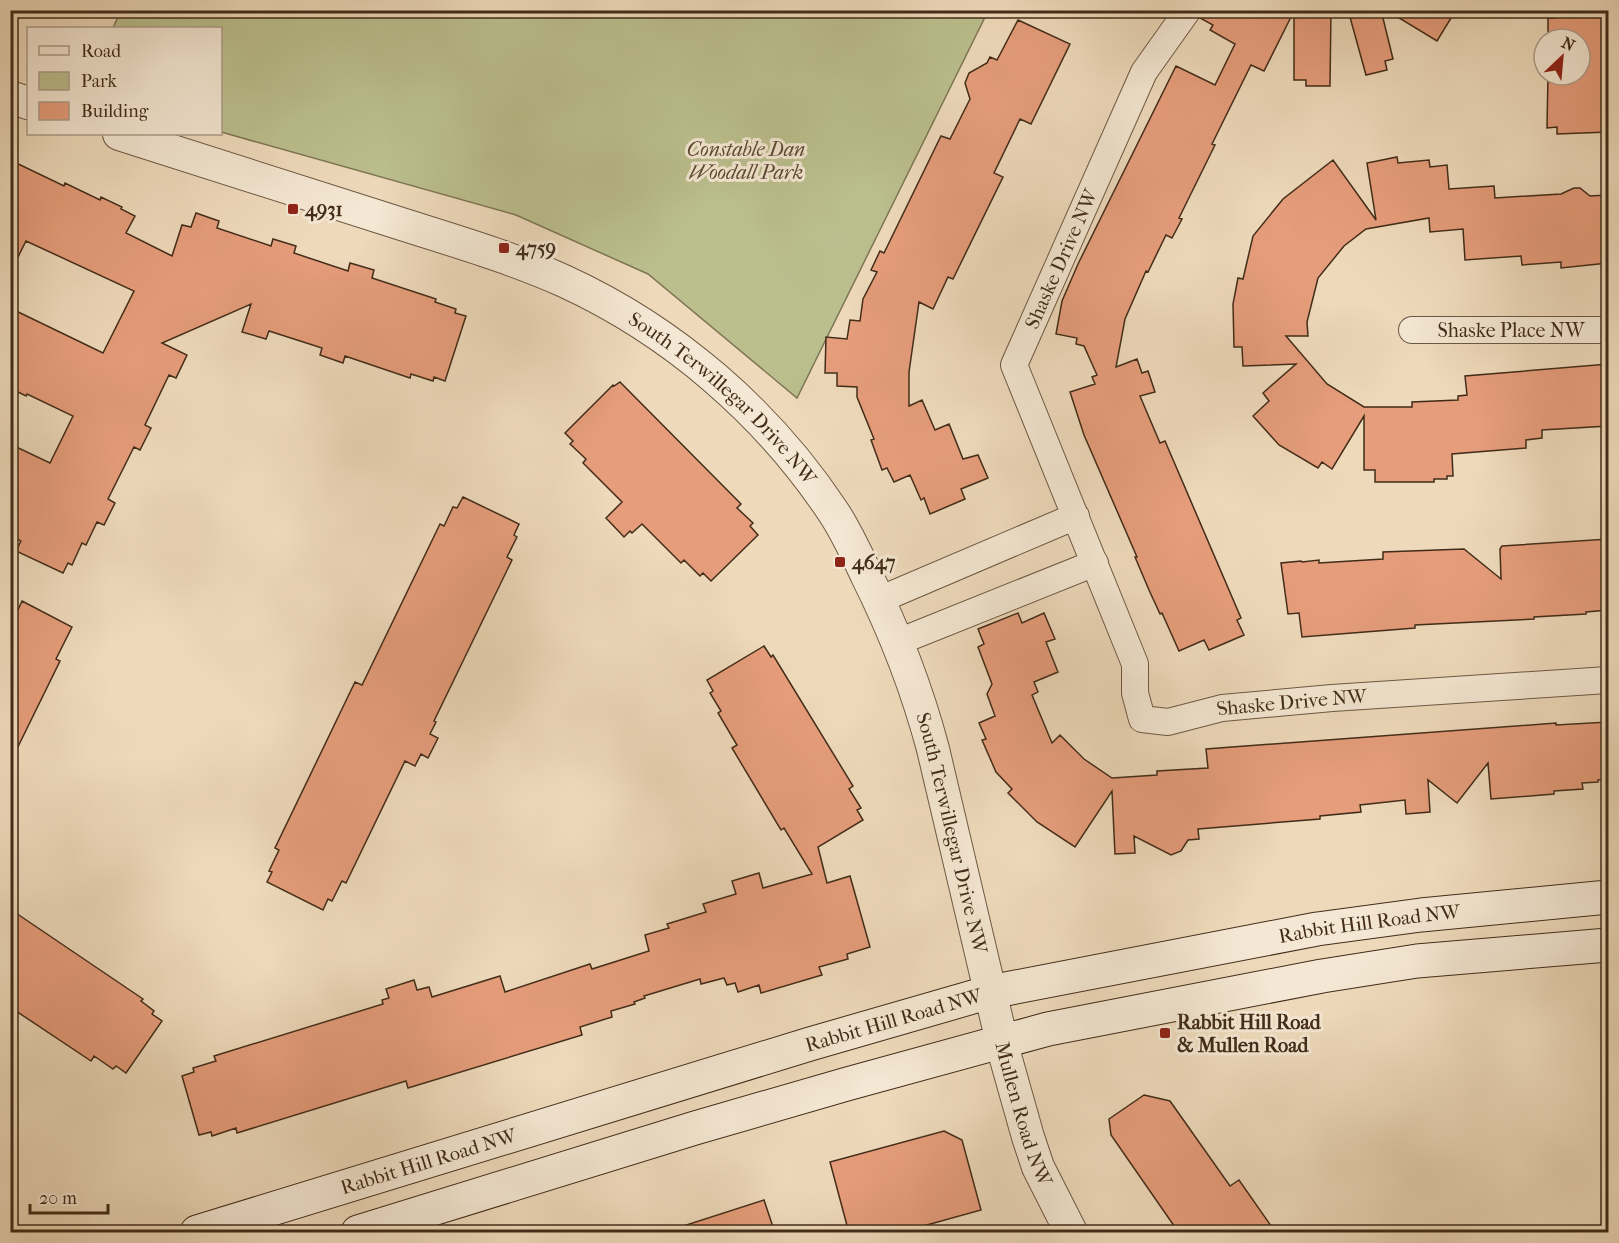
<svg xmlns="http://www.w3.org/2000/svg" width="1619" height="1243" font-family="'IM FELL French Canon',serif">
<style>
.green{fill:#bbbf8e;stroke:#7e7654;stroke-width:1.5}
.building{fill:#e69d7b;stroke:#422c19;stroke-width:1.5}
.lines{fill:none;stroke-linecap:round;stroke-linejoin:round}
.minor-casing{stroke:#6d5842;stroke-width:28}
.tertiary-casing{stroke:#6d5842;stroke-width:34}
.secondary-casing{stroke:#422c19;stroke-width:35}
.minor{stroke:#f4e7d3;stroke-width:26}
.tertiary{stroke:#f4e7d3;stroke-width:32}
.secondary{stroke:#f4e7d3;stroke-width:33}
.poi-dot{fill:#8f2418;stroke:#f4e7d3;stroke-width:2}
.labels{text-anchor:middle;stroke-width:6;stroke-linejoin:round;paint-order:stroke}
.park-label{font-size:20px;font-style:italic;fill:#5a4930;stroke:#f4e7d3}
.poi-label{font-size:20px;font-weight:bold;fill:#422c19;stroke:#f4e7d3;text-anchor:start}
.street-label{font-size:20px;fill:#422c19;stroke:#f4e7d3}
</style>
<rect width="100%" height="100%" fill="#eedabb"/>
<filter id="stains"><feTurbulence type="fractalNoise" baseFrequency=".00333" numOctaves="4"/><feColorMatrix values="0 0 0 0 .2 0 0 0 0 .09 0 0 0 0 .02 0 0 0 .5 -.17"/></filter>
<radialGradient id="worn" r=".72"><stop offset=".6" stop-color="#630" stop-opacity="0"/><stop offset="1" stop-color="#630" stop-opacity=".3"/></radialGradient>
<!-- green -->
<path class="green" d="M121 10 988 11 797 398 648 274 516 215 221 132 220 28H113Z"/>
<!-- building -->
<path class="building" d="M1203 10H1331L1330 86H1306V80H1294V11L1264 71 1251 65 1212 144 1215 145 1179 218 1182 219 1172 238 1166 235 1148 272 1146 271 1125 319 1116 367 1137 359 1142 373 1148 371 1155 392 1140 396 1160 443 1165 441 1241 618 1237 620 1244 635 1209 650 1204 640 1179 651 1162 613 1160 614 1149 590 1135 557H1137L1084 435 1070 392 1095 384 1092 377 1097 375 1084 346 1076 344 1077 338 1056 334 1062 301 1078 264 1176 66 1215 85 1235 44 1210 30 1213 25 1200 18Z
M1348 10H1381L1393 59 1385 61 1387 70 1366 75Z
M1386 10H1456L1437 41Z
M1556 10H1608V132L1557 134V127L1547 128 1548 75H1580V39L1548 38V18H1556Z
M1018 20 1070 44 1031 124 1020 119 994 173 1003 177 953 279 948 277 933 309 919 302 909 372V406L922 400 935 430 949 424 963 459 978 455 988 478 961 489 965 499 930 514 924 498 921 500 910 475 894 482 887 468 882 470 871 440 874 439 857 397V387L837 386V373H825L826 337 847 339 850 320 860 321 863 299 877 272 871 270 880 251 884 253 941 136 950 139 970 99 965 83 969 73 987 63 990 57 997 60Z
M1397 157 1398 163 1429 160 1430 167 1447 165 1449 189 1494 186 1495 198 1561 194 1574 188H1580L1590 196 1607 195 1608 263 1561 268V262L1522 265 1521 256 1465 260 1463 229 1430 232 1429 218 1366 229 1344 246 1318 278 1307 322 1308 336H1286L1327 384 1364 407H1412V402L1458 400V396L1467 395 1465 376 1608 364V426L1542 430V438L1526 440V448L1452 454 1453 476H1447V479H1434V482H1375V470H1364V416L1332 469 1322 462 1318 468 1279 445 1253 416 1269 401 1263 393 1296 364 1243 366 1242 347H1234L1233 304 1238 278 1243 279 1253 236 1283 199 1333 160 1376 220 1367 163Z
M10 160 64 186 65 183 100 200 101 197 122 207 121 209 135 216 126 233 172 256 182 225 191 227 196 213 219 221 217 228 271 246 273 239 296 246 294 253 348 271 350 263 374 270 372 278 436 299 435 302 456 309 455 313 466 316 445 381 434 377 433 381 411 374 410 378 345 356 343 363 320 355 322 348 269 331 266 339 242 332 251 304 162 343 187 355 176 378 169 375 145 425 151 428 140 450 134 447 108 499 115 503 104 525 97 522 86 545 82 543 72 565 68 563 63 573 16 551 21 541 10 535V444L50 463 73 416 27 394 26 396 10 388V308L103 353 134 291 26 241 10 273Z
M620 382 741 504 737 508 753 523 750 526 758 535 711 581 703 573 700 576 684 560 681 563 642 524 632 533 630 531 624 537 606 518 622 502 583 463 586 459 570 444 573 441 565 433 613 385 614 386Z
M463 497 519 524 514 535 517 537 507 557 512 560 434 721 436 722 430 734 438 738 428 758 421 754 415 766 405 761 346 883 342 881 332 901 328 899 323 910 267 882 272 872 269 871 279 850 275 848 355 682 362 685 440 524 444 526 453 507 457 508Z
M1608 539V610L1586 612V614L1534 617V619L1415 625V628L1302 637 1299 613 1288 614 1281 563 1301 561 1302 562 1319 560V563L1383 559V552L1464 549 1501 579 1500 549 1502 546Z
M22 601 72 627 56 659 60 661 10 763V609L17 612Z
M1018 613 1022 623 1044 613 1055 639 1046 642 1058 672 1034 682 1038 692 1032 695 1052 743 1060 735 1084 759 1112 778 1157 775V771L1208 768 1206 749 1556 723V725L1608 722V779L1598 780V782L1582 783 1583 789 1554 791V794L1491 799 1488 763 1457 803 1428 780 1430 812 1406 814 1405 800 1360 805 1361 812 1320 816V819L1198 829 1199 839 1188 840 1181 851 1171 855 1134 836 1135 853 1115 854 1112 791 1075 847 1037 822 1008 793 1012 789 996 772 982 740 986 739 979 723 995 716 987 694 992 684 978 647 984 644 978 629Z
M764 646 771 657 773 655 853 786 849 789 861 808 857 810 863 820 818 847 827 883 850 876 870 947 847 954 848 959 819 967 822 975 761 993 759 985 738 992 735 983 727 985 724 978 701 984 700 979 644 996 645 998 634 1002 635 1004 611 1011 612 1017 580 1027 582 1035 408 1088 406 1081 237 1133 236 1128 212 1136 211 1132 199 1135 182 1076 194 1072 193 1068 216 1061 214 1056 383 1004 382 1000 389 998 386 989 414 980 417 990 429 987 432 997 500 976 505 992 590 964 592 969 649 951 645 935 669 928 667 924 706 912 703 904 736 894 732 881 759 873 763 888 812 874 784 828 781 830 732 748 737 745 718 713 721 711 710 693 713 691 707 680Z
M10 909 143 999 141 1001 154 1011 152 1014 162 1021 126 1073 116 1066 113 1069 94 1056 91 1061 10 1007Z
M1144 1095 1170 1101 1230 1186 1239 1180 1276 1233H1179L1111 1135 1109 1119Z
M944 1131 962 1140 981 1210 898 1233H849L830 1162Z
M764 1200 775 1233H678L677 1228Z"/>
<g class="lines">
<!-- minor casing -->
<g class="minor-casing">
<g id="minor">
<path id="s1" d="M1188 10 1144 72 1014 365 1135 664V693L1142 719 1168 722 1222 708 1332 698 1608 680"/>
<path id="s2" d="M1412 330H1608"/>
<path d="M879 600 1076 516"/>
<path d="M898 642 1095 563"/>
</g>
</g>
<!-- tertiary casing -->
<g class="tertiary-casing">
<g id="tertiary">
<path d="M10 97 28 103"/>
<path id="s3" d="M119 134C209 163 299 192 389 220 448 239 508 256 564 281 673 331 768 413 834 513 847 533 857 555 867 576 895 632 917 689 933 749L1006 1059 1028 1137 1038 1167 1071 1232"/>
</g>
</g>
<!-- secondary casing -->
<g class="secondary-casing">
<g id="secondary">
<path id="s4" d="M197 1232 810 1044 990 992 1317 929 1421 915 1608 897"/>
<path d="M358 1232 695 1128 847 1084 1048 1029 1322 976 1417 961 1608 945"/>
</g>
</g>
<!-- minor -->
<use href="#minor" class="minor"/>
<!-- tertiary -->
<use href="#tertiary" class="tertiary"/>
<!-- secondary -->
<use href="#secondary" class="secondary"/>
</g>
<!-- markers -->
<g class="poi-dot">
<rect x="287" y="203" width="12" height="12" rx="3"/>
<rect x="498" y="242" width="12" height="12" rx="3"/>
<rect x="834" y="556" width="12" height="12" rx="3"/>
<rect x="1159" y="1027" width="12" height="12" rx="3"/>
</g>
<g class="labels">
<!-- park labels -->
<g class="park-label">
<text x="746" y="156">Constable Dan<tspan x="746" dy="23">Woodall Park</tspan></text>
</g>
<!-- poi labels -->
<g class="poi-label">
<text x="305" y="216">4931</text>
<text x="516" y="255">4759</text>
<text x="852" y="569">4647</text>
<text x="1177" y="1029">Rabbit Hill Road<tspan x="1177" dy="23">&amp; Mullen Road</tspan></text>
</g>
<!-- street labels -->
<g class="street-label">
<text transform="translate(1061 259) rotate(-66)" y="7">Shaske Drive NW</text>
<text dy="7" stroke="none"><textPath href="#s2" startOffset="99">Shaske Place NW</textPath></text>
<text dy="7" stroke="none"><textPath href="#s3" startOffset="668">South Terwillegar Drive NW</textPath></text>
<text dy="7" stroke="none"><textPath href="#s1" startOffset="927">Shaske Drive NW</textPath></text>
<text dy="7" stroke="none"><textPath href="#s3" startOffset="1172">South Terwillegar Drive NW</textPath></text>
<text dy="7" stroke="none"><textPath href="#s4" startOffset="1214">Rabbit Hill Road NW</textPath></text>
<text dy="7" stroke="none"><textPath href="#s4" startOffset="728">Rabbit Hill Road NW</textPath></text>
<text dy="7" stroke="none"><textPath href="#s3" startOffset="1462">Mullen Road NW</textPath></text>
<text dy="7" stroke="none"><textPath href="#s4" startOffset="242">Rabbit Hill Road NW</textPath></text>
</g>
</g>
<!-- margin -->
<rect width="1619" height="1243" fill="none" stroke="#eedabb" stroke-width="36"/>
<rect x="12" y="12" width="1595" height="1219" fill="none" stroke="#422c19" stroke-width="3"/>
<rect x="18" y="18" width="1583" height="1207" fill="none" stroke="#422c19" stroke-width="1.5"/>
<!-- legend -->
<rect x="27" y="27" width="195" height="108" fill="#f4e7d3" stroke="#ad9c89" stroke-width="1.5"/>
<rect x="39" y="46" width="30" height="9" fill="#f4e7d3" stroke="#ad9c89" stroke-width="1.5"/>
<text x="81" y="57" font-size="18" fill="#422c19">Road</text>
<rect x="39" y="72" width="30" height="18" fill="#bbbf8e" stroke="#ad9c89" stroke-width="1.5"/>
<text x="81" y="87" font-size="18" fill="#422c19">Park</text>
<rect x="39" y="102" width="30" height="18" fill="#e69d7b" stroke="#ad9c89" stroke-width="1.5"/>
<text x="81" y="117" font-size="18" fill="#422c19">Building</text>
<!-- north arrow -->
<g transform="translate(1562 57) rotate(26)"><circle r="28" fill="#f4e7d3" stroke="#ad9c89" stroke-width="1.5"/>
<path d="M0-4.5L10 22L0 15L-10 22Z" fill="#8f2418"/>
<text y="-9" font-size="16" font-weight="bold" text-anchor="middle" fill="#422c19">N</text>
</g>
<!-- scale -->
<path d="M30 1204v9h78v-9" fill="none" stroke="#422c19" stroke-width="3"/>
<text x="39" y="1204" font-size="18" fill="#422c19" stroke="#f4e7d3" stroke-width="4.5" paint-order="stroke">20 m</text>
<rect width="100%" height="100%" filter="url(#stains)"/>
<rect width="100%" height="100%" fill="url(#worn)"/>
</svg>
